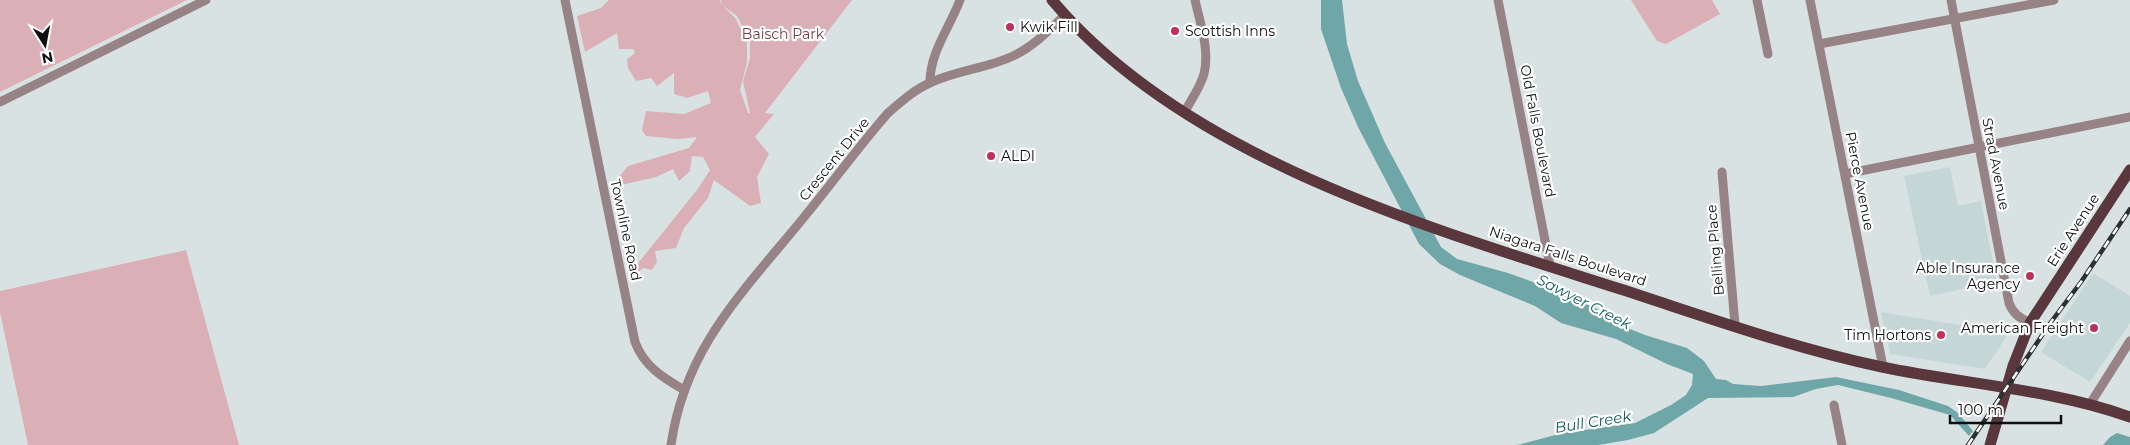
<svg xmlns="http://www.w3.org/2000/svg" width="2130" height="445" font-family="Montserrat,sans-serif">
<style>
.built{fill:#c5d6d7}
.green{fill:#dab0b6;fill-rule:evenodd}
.water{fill:#6fa6a8}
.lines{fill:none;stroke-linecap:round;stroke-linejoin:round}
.minor{stroke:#978285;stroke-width:9}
.major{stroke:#59373d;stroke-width:11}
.rail-casing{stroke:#2d3131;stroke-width:4.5}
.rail{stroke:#fff;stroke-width:2.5;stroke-dasharray:8;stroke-linecap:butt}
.poi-dot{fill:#bf315b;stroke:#fff;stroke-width:2}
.labels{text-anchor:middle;stroke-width:4.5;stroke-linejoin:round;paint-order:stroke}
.poi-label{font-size:14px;fill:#0d1010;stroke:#fff;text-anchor:start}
.park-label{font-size:14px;fill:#793b48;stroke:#fff}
.street-label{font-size:14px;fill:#0d1010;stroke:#fff}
.water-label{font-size:15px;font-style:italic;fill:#0f5e61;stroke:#fff}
</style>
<rect width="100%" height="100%" fill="#d9e2e2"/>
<!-- built -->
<path class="built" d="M1950 167 1958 206 1981 201 1997 282 1930 296 1904 176Z
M2093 273 2130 296V323L2090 382 2041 352Z
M1881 312 2009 333 1985 369 1890 354Z"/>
<!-- green -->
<path class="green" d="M0 0H187L0 92Z
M609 0H720L722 6 721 0H852L765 113 774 114 755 137 769 154 757 177 761 203 750 206 714 180 708 198 684 228 676 248 655 251 657 262 652 270 643 268 634 275 639 262 697 190 710 170 703 157 692 156 690 171 679 181 673 169 656 177 621 185 615 182 628 166 689 148 697 137 678 139 646 136 642 130 646 111 684 114 711 103 708 91 687 98 674 94V73L657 86 651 78 636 81 628 68 627 59 635 53 633 49H619L617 33 585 52 577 16 601 8ZM723 6 737 16 750 41V58L743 81 750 113H748L740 90 747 62V43L736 19Z
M1631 0H1712L1720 14 1666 44 1657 41Z
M186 250 239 445H28L0 312V291Z"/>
<!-- water -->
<path class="water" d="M1321 0H1342L1347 44 1358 81 1385 143 1441 247 1457 259 1508 273 1552 289 1597 309 1615 323 1645 335 1687 348 1704 361 1716 379 1726 380 1733 384 1761 386 1836 377 1899 390 1948 406 1958 413 1973 431 1969 436 1950 415 1891 398 1838 385 1816 389 1793 397 1708 398 1654 433 1628 440 1598 445H1517L1563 433 1635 423 1671 405 1686 395 1692 385 1693 374 1667 364 1616 339 1561 323 1535 306 1460 275 1440 264 1419 244 1358 127 1341 88 1321 29Z
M2117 433 2130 437V445H2103L2110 437Z"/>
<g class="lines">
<!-- minor -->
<path class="minor" d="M565 0 635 342C644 366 662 377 684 390
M1498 0 1550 266
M1757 0 1768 54
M1810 0 1883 367
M1951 0 2009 303C2013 314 2020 318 2030 323
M1819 44 2054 0
M930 82C930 52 950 27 960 0
M0 102 206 0
M1184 113C1191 100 1200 88 1204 74 1210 50 1200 23 1195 0
M1722 172 1735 325
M1845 174 2130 117
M2090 404 2130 341
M1834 405 1842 445
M671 445C685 346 745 290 805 216 833 182 859 146 888 113 902 101 915 89 932 82 958 70 988 68 1013 56 1034 46 1049 30 1065 15"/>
<!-- major -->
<path class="major" d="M1052 0C1185 158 1426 227 1617 288 1704 316 1792 348 1882 367 1963 384 2052 389 2130 417
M1990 445 2013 366 2030 323 2130 170"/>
<!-- rail casing -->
<g class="rail-casing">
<path id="rail" d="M1968 445 2051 322 2081 282 2130 209"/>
</g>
<!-- rail -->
<use href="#rail" class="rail"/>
</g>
<!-- markers -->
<g class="poi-dot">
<circle cx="1010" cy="27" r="5"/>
<circle cx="1175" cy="31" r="5"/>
<circle cx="991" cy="156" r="5"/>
<circle cx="2030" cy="276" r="5"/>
<circle cx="2094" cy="328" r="5"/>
<circle cx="1941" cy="335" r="5"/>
</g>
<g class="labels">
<!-- poi labels -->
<g class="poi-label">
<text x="1020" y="32">Kwik Fill</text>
<text x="1185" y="36">Scottish Inns</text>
<text x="1001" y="161">ALDI</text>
<text x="2020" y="273" text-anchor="end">Able Insurance<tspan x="2020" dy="16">Agency</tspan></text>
<text x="2084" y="333" text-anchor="end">American Freight</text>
<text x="1931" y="340" text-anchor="end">Tim Hortons</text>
</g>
<!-- park labels -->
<g class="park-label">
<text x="783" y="39">Baisch Park</text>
</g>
<!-- street labels -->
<g class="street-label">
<text transform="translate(1538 131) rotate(79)" y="5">Old Falls Boulevard</text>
<text transform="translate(834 159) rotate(-51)" y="5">Crescent Drive</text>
<text transform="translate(1996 164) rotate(79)" y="5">Strad Avenue</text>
<text transform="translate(1860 181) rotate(79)" y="5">Pierce Avenue</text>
<text transform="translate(626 230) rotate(78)" y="5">Townline Road</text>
<text transform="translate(2073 230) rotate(-57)" y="5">Erie Avenue</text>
<text transform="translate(1715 250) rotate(-95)" y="5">Belling Place</text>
<text transform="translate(1568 256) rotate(18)" y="5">Niagara Falls Boulevard</text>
</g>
<!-- water labels -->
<g class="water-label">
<text transform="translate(1584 302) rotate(27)" y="5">Sawyer Creek</text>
<text transform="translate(1593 422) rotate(-9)" y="5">Bull Creek</text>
</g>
</g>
<!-- north arrow -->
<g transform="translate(45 45) rotate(169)" stroke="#ffffff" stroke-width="4" paint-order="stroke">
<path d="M0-4L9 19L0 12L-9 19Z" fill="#0d1010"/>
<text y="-8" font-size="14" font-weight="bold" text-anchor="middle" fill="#0d1010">N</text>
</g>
<!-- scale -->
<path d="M1950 415v8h111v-8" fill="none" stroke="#0d1010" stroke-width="2.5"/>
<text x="1958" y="415" font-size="15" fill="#0d1010" stroke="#ffffff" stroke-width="4" paint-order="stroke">100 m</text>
</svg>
